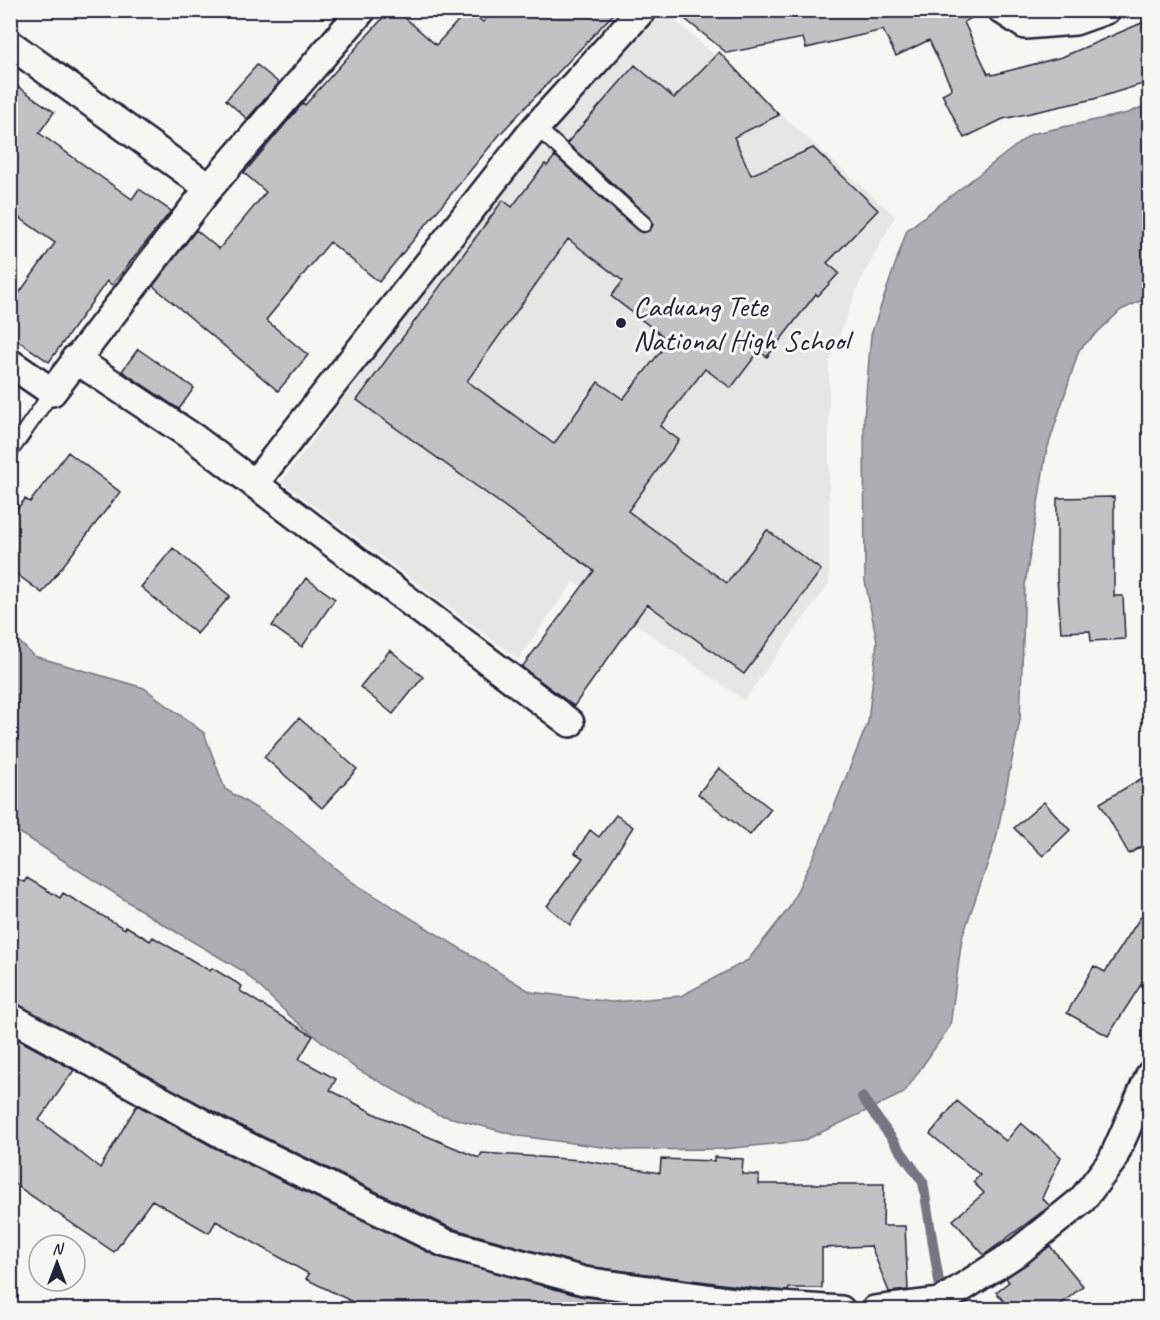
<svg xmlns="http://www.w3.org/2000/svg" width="1160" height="1320" font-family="Caveat,sans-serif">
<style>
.built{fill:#e6e6e4}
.water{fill:#adadb3;stroke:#757583;stroke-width:1.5}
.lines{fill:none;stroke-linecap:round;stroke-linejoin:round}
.stream{stroke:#757583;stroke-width:10}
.building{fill:#c2c2c4;stroke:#22223b;stroke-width:1.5;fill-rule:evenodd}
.service-casing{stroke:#22223b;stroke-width:18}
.minor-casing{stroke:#22223b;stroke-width:32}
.service{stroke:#f6f6f2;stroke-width:14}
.minor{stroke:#f6f6f2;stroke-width:27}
.poi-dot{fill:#22223b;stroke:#f6f6f2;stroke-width:2}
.labels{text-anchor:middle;stroke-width:6;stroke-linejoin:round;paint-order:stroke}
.poi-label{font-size:30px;fill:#22223b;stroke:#f6f6f2;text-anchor:start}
</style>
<rect width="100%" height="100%" fill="#f6f6f2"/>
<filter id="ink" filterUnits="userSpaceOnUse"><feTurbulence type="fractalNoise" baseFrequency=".0167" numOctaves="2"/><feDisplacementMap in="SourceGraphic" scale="12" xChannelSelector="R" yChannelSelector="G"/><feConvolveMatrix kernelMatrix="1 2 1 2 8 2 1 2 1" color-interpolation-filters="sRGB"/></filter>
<g filter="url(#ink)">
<!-- built -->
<path class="built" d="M665 11 895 216 859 284 829 362V584L744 700 574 581 518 659 282 482 485 206 647 20Z"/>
<!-- water -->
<path class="water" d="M1149 104V297L1121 310 1079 350 1046 453 1025 585 1020 720 996 839 962 938 950 1026 904 1093 803 1141 723 1149 625 1150 519 1136 437 1114 355 1068 291 1017 243 971 161 923 22 834 11 830V634L34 656 144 688 204 733 225 789 282 824 352 882 531 992 612 1002 681 996 748 960 789 908 820 842 868 722 877 641 865 581 864 419 871 335 907 230 1031 134 1128 113Z"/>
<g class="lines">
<!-- stream -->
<path class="stream" d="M862 1097 923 1182 942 1300"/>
</g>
<!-- building -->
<path class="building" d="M390 10H396L436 45 468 10 483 22 495 10H617L501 133 379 282 330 242 266 320 308 355 278 391 153 286 196 230 219 249 266 192 244 173 303 103 305 105Z
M674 10H986L964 22 988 74 991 73 992 75 1062 57 1149 20V82L1094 99 1003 119 964 138 942 94 952 89 929 40 896 56 883 30 806 48 803 38 727 53Z
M719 52 779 115 734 137 751 175 813 148 878 210 827 263 839 273 818 296 816 294 767 357 759 351 731 388 705 369 660 426 679 440 628 511 727 583 767 530 821 570 744 674 647 604 574 706 522 667 594 571 357 400 503 200 512 207 545 164 547 166 555 156 638 231 643 233 650 230 653 225 650 217 567 143 635 65 674 98ZM568 239 623 281 611 296 669 341 623 399 598 382 554 444 467 381Z
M257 65 279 83 247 119 226 100Z
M10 81 54 112 39 133 132 199 139 189 171 211 112 285 107 281 49 362 10 335V306L55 243 10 211Z
M138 349 194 388 179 409 122 371Z
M68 452 120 492 42 593 10 569V518L25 499 30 502Z
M1114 497V596H1123L1125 639 1091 641 1090 631 1061 632 1057 578V498Z
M173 548 230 596 197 634 141 587Z
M306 578 335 599 302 647 272 626Z
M390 650 423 677 393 714 360 687Z
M299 718 357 769 322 808 264 757Z
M719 768 771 809 750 835 698 794Z
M1149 774V842L1129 854 1100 803Z
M1044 802 1070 830 1043 856 1014 828Z
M616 815 633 827 570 925 547 906 583 858 575 853 590 830 599 837Z
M10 876 24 882 27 878 60 898 63 893 125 929 126 926 150 941 153 937 210 971 212 968 242 986 240 991 313 1036 299 1059 336 1079 330 1090 377 1115 479 1158 482 1153 580 1160 660 1173 661 1159 714 1161V1157L743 1159 742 1174 759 1175V1184H884L883 1226H905L908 1290 889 1292 871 1246 822 1248V1288H789L788 1291 752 1288 587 1266 451 1228 229 1120 10 1001Z
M1149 904V972L1108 1036 1067 1013 1094 966 1105 972Z
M10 1035 74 1070 39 1120 100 1168 137 1105 215 1148 438 1257 580 1296 675 1310H349L353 1302 306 1279 309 1274 216 1221 209 1233 152 1200 114 1252 10 1181Z
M957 1101 1006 1141 1021 1123 1061 1157 1042 1198 1050 1206 984 1255 953 1220 984 1193 973 1182 980 1175 930 1134Z
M1050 1246 1083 1286 1054 1310H1011L996 1292 1009 1282 1006 1278Z"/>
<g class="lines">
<!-- service casing -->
<g class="service-casing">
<path id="service" d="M536 127 644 224
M10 452 52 392"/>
</g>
<!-- minor casing -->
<g class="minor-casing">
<path id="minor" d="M1002 10 1025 25 1075 21 1106 10
M10 44 209 188
M75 359 194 438 570 723
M10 363 52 392 209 188 362 10
M254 484 536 127 642 10
M10 1017 222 1134 445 1243 584 1281 750 1304 841 1310
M875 1310 940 1302 1019 1251 1082 1200 1112 1161 1150 1075"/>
</g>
<!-- service -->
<use href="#service" class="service"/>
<!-- minor -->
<use href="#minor" class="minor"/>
</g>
</g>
<!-- markers -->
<circle class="poi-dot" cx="621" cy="323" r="6"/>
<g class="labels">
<!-- poi labels -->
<g class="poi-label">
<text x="633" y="316">Caduang Tete<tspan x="633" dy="34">National High School</tspan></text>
</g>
</g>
<!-- margin -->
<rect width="1160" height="1320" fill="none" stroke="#f6f6f2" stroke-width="36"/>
<rect x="18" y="18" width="1124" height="1284" fill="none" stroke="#22223b" stroke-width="2" filter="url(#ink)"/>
<!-- north arrow -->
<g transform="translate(57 1263)"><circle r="28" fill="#f6f6f2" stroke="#a1a1a9" stroke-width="1.5"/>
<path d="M0-4.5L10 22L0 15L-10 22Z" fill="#22223b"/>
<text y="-9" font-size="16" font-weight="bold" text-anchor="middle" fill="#22223b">N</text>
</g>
</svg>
